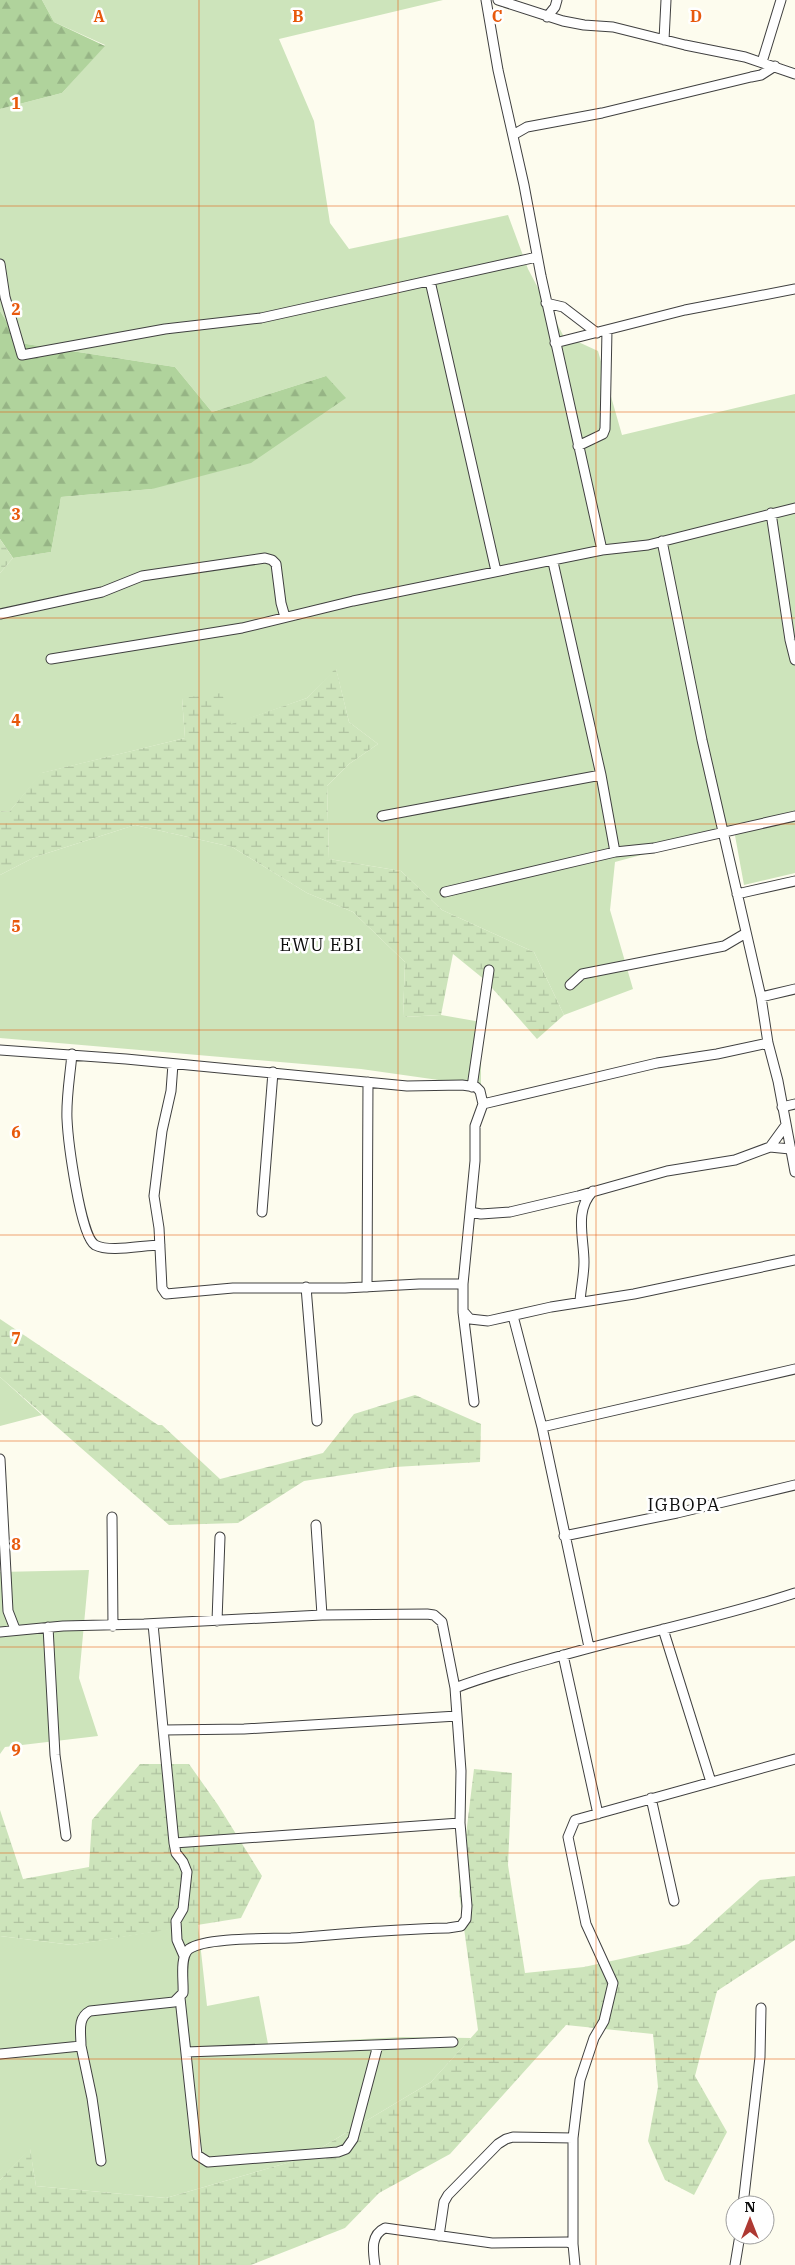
<svg xmlns="http://www.w3.org/2000/svg" width="795" height="2265" font-family="'IBM Plex Serif',serif">
<style>
.grass{fill:#cde4bb}
.forest{fill:url(#forest-firs)}
.wetland{fill:url(#wetland-marsh)}
.lines{fill:none;stroke-linecap:round;stroke-linejoin:round}
.minor-casing{stroke:#404040;stroke-width:11}
.minor{stroke:#fff;stroke-width:9}
.grid{fill:none;stroke:#e8590c;stroke-width:1;stroke-opacity:0.55}
.labels{text-anchor:middle;stroke-width:5;stroke-linejoin:round;paint-order:stroke}
.quarter-label{font-size:18px;letter-spacing:1px;fill:#0d0d0d;stroke:#fff}
.grid-label{font-size:16px;text-anchor:middle;font-weight:bold;fill:#e8590c;stroke:#fff;stroke-width:5;stroke-linejoin:round;paint-order:stroke}
</style>
<defs>
<pattern id="forest-firs" width="22" height="20" patternUnits="userSpaceOnUse" patternTransform="scale(1.25)"><rect width="22" height="20" fill="#b0d39c"/><path d="M5 1l3.5 6h-7zM16 11l3.5 6h-7z" fill="#96b485"/></pattern>
<pattern id="wetland-marsh" width="20" height="14" patternUnits="userSpaceOnUse" patternTransform="scale(1.25)"><rect width="20" height="14" fill="#cde4bb"/><path d="M1 5h8M5 5V1M11 12h8M15 12V8" fill="none" stroke="#afc2a0"/></pattern>
</defs>
<rect width="100%" height="100%" fill="#fdfcee"/>
<!-- grass -->
<path class="grass" d="M42 0H443L279 39 314 121 330 223 349 249 508 215 528 269 563 335 598 351 622 435 795 394V873L744 885 734 830 615 862 610 910 633 989 564 1015 534 952 442 910 401 871 329 859 327 786 349 764 378 744 349 722 336 669 307 698 231 725 182 698 185 738 42 773 9 812 0 811V573L13 558 51 552 61 497 152 489 326 376 212 412 175 367 20 343 0 311V109L62 93 105 45 54 22Z
M135 825 232 847 307 893 353 912 405 962 403 1017 441 1015 481 1022V1086L361 1069 0 1038V875L35 857Z
M0 1377 42 1415 0 1426Z
M89 1570 79 1678 98 1736 5 1747 0 1754V1572Z
M198 1924 207 2006 259 1996 268 2044 403 2037 471 2038 431 2082 304 2158 166 2198 36 2186 30 2149 0 2180V1936L72 1945Z"/>
<!-- forest -->
<path class="forest" d="M0 0H42L54 22 105 46 62 93 0 109Z
M0 311 20 343 175 367 212 412 326 376 346 398 251 463 152 489 61 497 51 552 13 558 0 539Z"/>
<!-- wetland -->
<path class="wetland" d="M0 539 13 558 0 573Z
M336 668 349 722 378 744 349 764 327 786 329 859 401 871 442 910 534 952 564 1015 537 1039 485 980 453 954 441 1015 403 1017 405 962 353 912 307 893 232 847 135 825 35 857 0 875V811L9 812 41 773 185 738 182 698 222 693 231 724 307 698Z
M0 1319 158 1425H162L220 1479 323 1453 354 1414 415 1395 481 1424 480 1462 395 1467 304 1481 238 1523 169 1525 0 1377Z
M140 1764H189L218 1805 262 1876 241 1918 72 1945 0 1936V1810L23 1879 89 1867 92 1820Z
M474 1769 512 1773 508 1865 525 1973 584 1967 689 1944 760 1880 795 1876V1940L717 1991 695 2076 727 2132 694 2195 665 2180 648 2141 658 2087 653 2034 566 2025 450 2154 379 2193 345 2228 251 2265H0V2180L30 2148 36 2186 166 2198 304 2158 431 2082 478 2030 459 1892Z"/>
<g class="lines">
<!-- minor casing -->
<g class="minor-casing">
<path id="minor" d="M486 0 498 70 524 185 541 276 602 550
M498 0 563 21 584 25 613 27 685 45 745 57 795 74
M547 17 555 7 557 0
M664 40 666 0
M762 62 781 0
M513 135 527 127 602 113 751 77 761 75 775 66
M0 264 5 297 22 355 165 329 261 318 537 257
M430 281 496 571
M546 303 563 307 597 333
M555 343 685 310 795 289
M578 446 603 434 605 429 607 330
M771 513 790 640 795 660
M662 541 702 740 761 997 768 1043 778 1081 795 1172
M553 562 601 775
M0 614 102 592 142 576 265 558 272 560 276 564 281 603 285 617
M51 659 242 628 353 601 602 550 648 545 795 508
M382 816 601 775 615 852
M445 892 615 852 654 848 795 816
M737 894 795 881
M570 985 582 974 724 946 746 933
M761 997 795 989
M0 1050 126 1059 407 1086 462 1085 476 1087 480 1091 483 1104 657 1063 717 1054 768 1043
M72 1054C70 1076 66 1098 67 1119 68 1140 80 1236 95 1245 110 1253 143 1245 160 1245
M173 1064 171 1091 162 1131 154 1196 159 1228 162 1288 166 1294 233 1288H345L419 1284H463
M472 1087 489 970
M483 1104 475 1126V1161L463 1284V1311L470 1319 488 1321 551 1307 634 1294 795 1260
M782 1107 795 1104
M770 1147 790 1149
M262 1212 273 1072
M470 1212 481 1214 510 1212 578 1196 667 1171 735 1160 770 1147 786 1125
M306 1287 317 1421
M367 1287 368 1082
M580 1301C581 1288 584 1275 584 1262 584 1238 574 1210 593 1191
M463 1312 474 1402
M513 1316 542 1427 589 1647
M542 1427 795 1369
M0 1459 8 1611 15 1629
M112 1517 113 1626
M316 1525 322 1615
M564 1536 677 1513 795 1485
M217 1621 220 1537
M153 1624 174 1843 176 1853 183 1862 187 1872 183 1909 176 1921 177 1940 184 1956
M48 1627 55 1755 66 1836
M663 1629 711 1782
M0 1632 63 1626 144 1624 322 1615 427 1614 434 1615 442 1622 455 1688
M563 1655 598 1814
M164 1730 244 1729 457 1716
M651 1798 674 1901
M174 1843 460 1823
M180 1998 197 2155 208 2162 338 2152 346 2149 353 2139 378 2045
M81 2046 92 2098 101 2161
M186 2052 453 2042
M0 2054 81 2046C81 2032 77 2018 90 2011L174 2002 183 1993C184 1982 179 1957 189 1949 206 1937 269 1939 291 1938 343 1934 396 1929 448 1928L461 1926 466 1919 467 1906 460 1823 461 1771 455 1688C491 1674 527 1665 564 1655 641 1633 719 1618 795 1593
M743 2205 760 2057 761 2008
M439 2236 444 2202 448 2195 498 2144 506 2139 513 2137 573 2138
M573 2244V2138L580 2080 594 2038 604 2021 613 1983 586 1924 568 1837 575 1820 795 1759
M375 2265C373 2251 370 2235 385 2228L492 2243 567 2242 573 2244 575 2265
M735 2265 740 2235"/>
</g>
<!-- minor -->
<use href="#minor" class="minor"/>
</g>
<!-- grid -->
<path class="grid" d="M199 0V2265M398 0V2265M596 0V2265M0 206H795M0 412H795M0 618H795M0 824H795M0 1030H795M0 1235H795M0 1441H795M0 1647H795M0 1853H795M0 2059H795"/>
<g class="labels">
<!-- quarter labels -->
<g class="quarter-label">
<text x="321" y="951">EWU EBI</text>
<text x="684" y="1511">IGBOPA</text>
</g>
</g>
<g class="grid-label">
<text x="99" y="22">A</text>
<text x="298" y="22">B</text>
<text x="497" y="22">C</text>
<text x="696" y="22">D</text>
<text x="16" y="109">1</text>
<text x="16" y="315">2</text>
<text x="16" y="520">3</text>
<text x="16" y="726">4</text>
<text x="16" y="932">5</text>
<text x="16" y="1138">6</text>
<text x="16" y="1344">7</text>
<text x="16" y="1550">8</text>
<text x="16" y="1756">9</text>
</g>
<!-- north arrow -->
<g transform="translate(750 2220)"><circle r="24" fill="#ffffff" stroke="#9e9e9e"/>
<path d="M0-4L9 19L0 12L-9 19Z" fill="#ae3933"/>
<text y="-8" font-size="14" font-weight="bold" text-anchor="middle" fill="#0d0d0d">N</text>
</g>
</svg>
